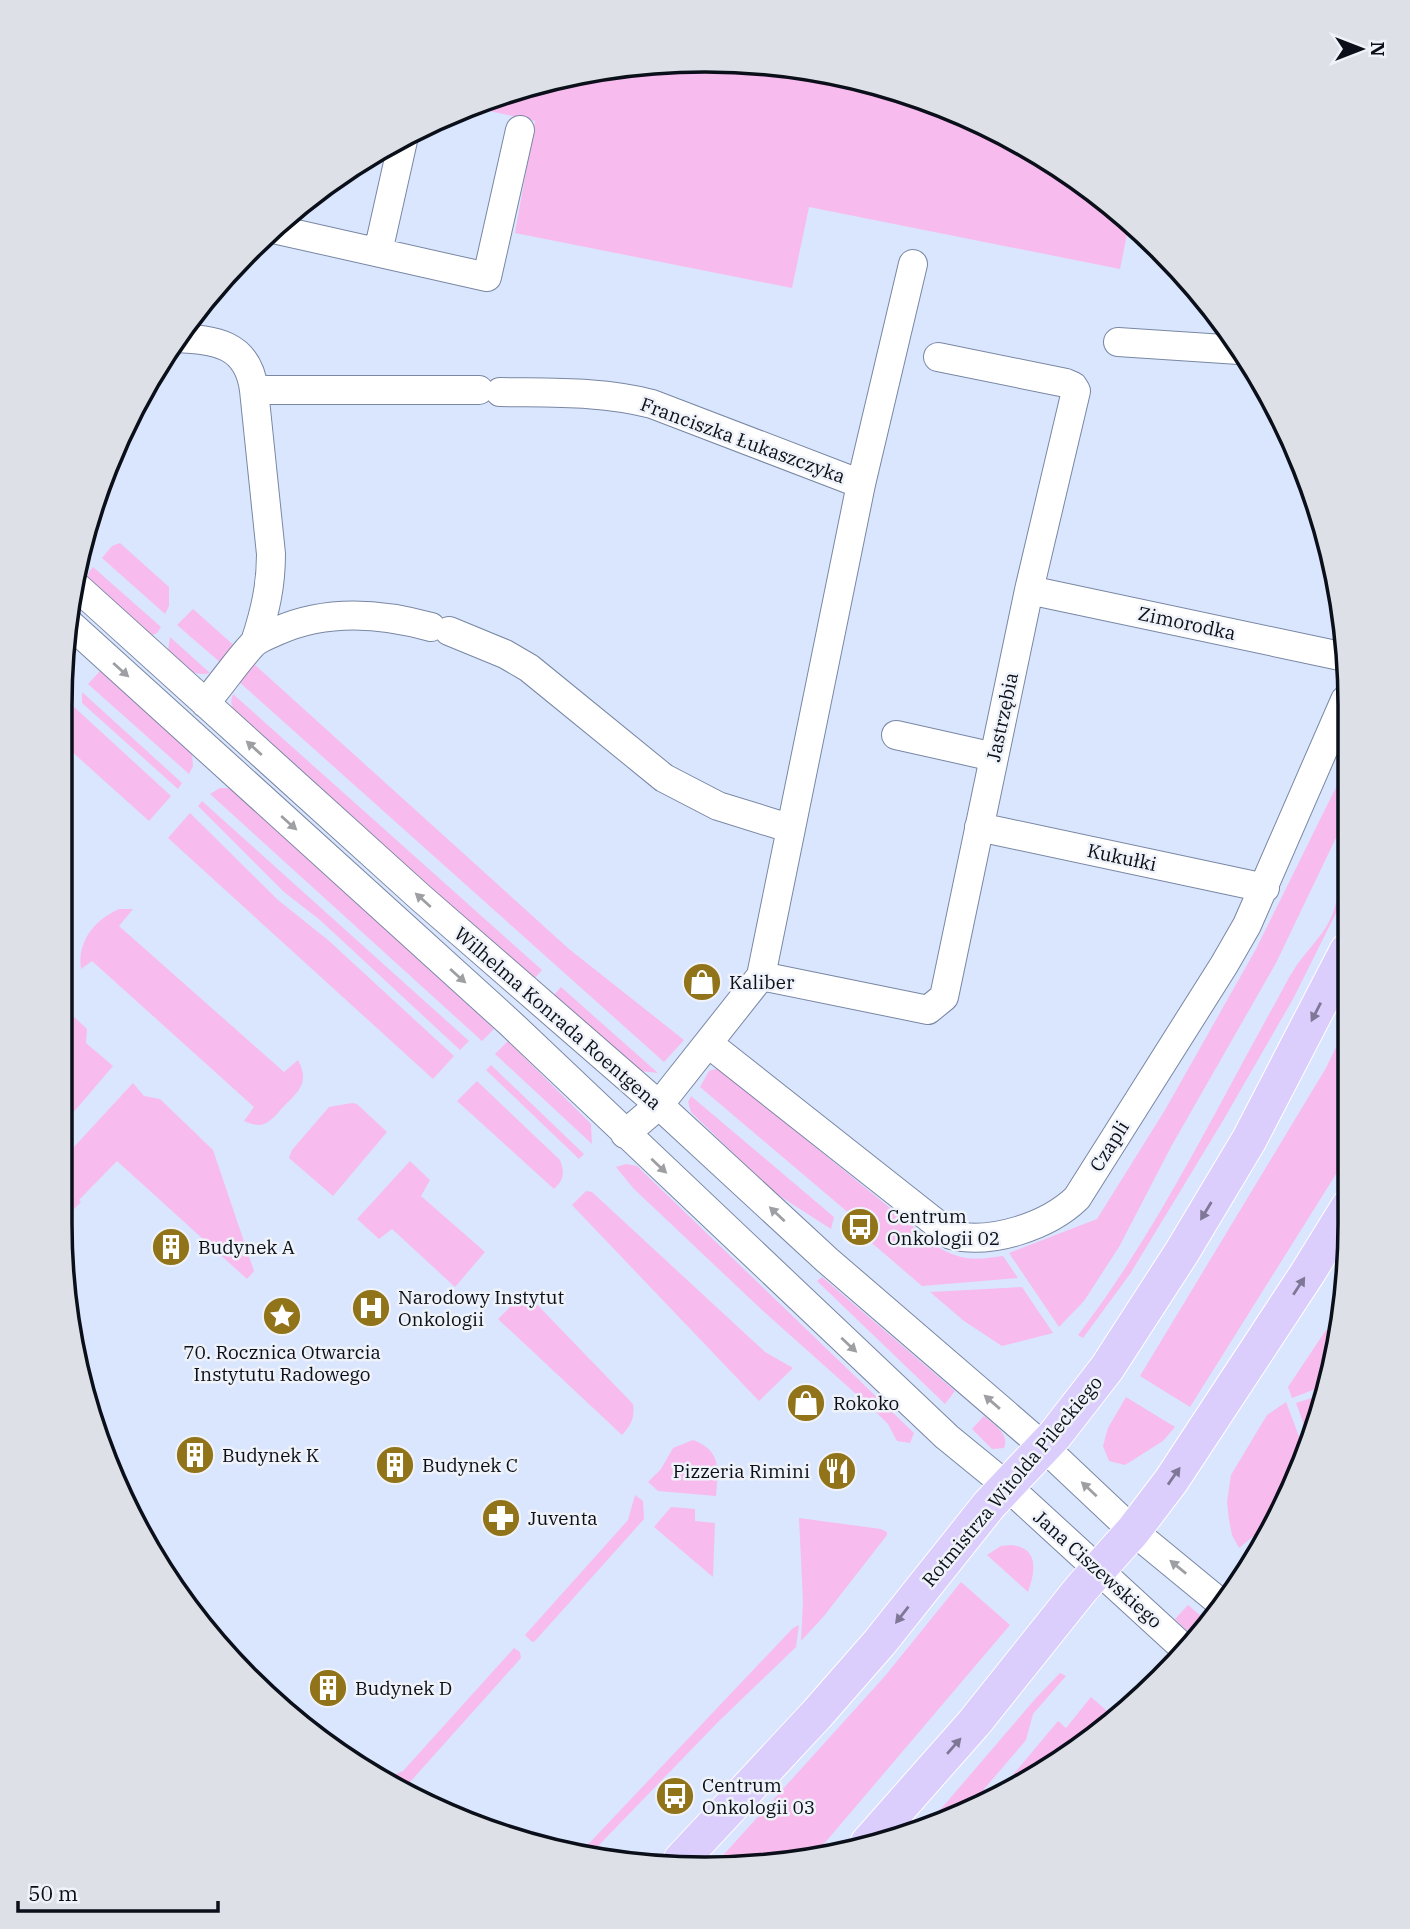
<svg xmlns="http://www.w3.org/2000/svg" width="1410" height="1929" font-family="'IBM Plex Serif',serif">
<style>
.green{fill:#f8bbed}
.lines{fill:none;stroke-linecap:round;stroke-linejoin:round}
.minor-casing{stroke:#7987a3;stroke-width:30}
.major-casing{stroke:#fff;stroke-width:37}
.minor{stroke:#fff;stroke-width:28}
.major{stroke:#dccefc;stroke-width:35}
.oneway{fill:#9d9fa3}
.oneway2{fill:#7e7896}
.labels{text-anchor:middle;stroke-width:5;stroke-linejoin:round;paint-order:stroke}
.street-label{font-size:19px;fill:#0a0f19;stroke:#eff3f9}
.poi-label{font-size:19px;fill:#0a0f19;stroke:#eff3f9;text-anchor:start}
.rim{fill:none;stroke:#0a0f19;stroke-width:3.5}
</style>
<rect width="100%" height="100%" fill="#d9e6fe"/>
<!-- green -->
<path class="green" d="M662 61 789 65 912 94 1027 146 1130 219 1120 269 809 207 792 288 515 233 535 121 471 107 538 82Z
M120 543 169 587V606L165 614 102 558 112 546Z
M93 567 161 627 157 633 150 636 87 580 89 572Z
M193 609 238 649 222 664 177 625Z
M170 637 210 673C191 678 181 663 168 651Z
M253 663 569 949 684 1040 664 1062 238 681Z
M100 671 192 753 193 766 189 774 88 684Z
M82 692 182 783 178 789 82 703Z
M233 694 542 970 534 979 234 712 231 702Z
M61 695 171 796 149 821 60 741Z
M1346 767V817L1276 963 1172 1145 1119 1247 1084 1301 1059 1327 1009 1253 1097 1219 1165 1110 1256 949Z
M220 788H228L237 793 494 1029 482 1041 210 794Z
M202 801 469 1041 460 1050 320 920 284 892 198 806Z
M190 813 278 900 328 940 454 1056 433 1079 168 838Z
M1346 864 1347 891 1293 999 1221 1124 1130 1274 1083 1338 1078 1335C1157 1232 1213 1114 1277 1000 1283 989 1288 978 1295 968 1308 948 1326 934 1334 910 1339 895 1339 880 1346 864Z
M119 909H133L119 926 284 1072 298 1060C310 1083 299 1091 282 1108 278 1113 272 1120 266 1123 259 1127 251 1124 244 1121L254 1107 92 961 81 969C77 942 94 920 119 909Z
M561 987 658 1073 640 1071 553 996Z
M60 1004 87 1029 86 1043 113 1066 60 1128Z
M1348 1022V1155L1190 1407 1140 1376 1326 1068Z
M508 1041 591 1124 592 1144 495 1054Z
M491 1065 584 1154 579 1159 486 1070Z
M718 1068 938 1247C961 1261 976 1260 1003 1256L1018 1278 922 1286 866 1238 870 1231 700 1087 709 1071Z
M477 1081 560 1160C565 1173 564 1179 554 1189L457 1101Z
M133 1083 144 1096 160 1099 213 1150 254 1271 247 1279 117 1161 79 1200 81 1202 74 1209 60 1195 71 1181 60 1170V1162Z
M691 1096 834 1217 831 1229 772 1191 691 1112 688 1102Z
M352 1103 357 1104 387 1132 333 1196 289 1158 292 1150 329 1107Z
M410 1161 430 1180 421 1196 485 1252 455 1287 392 1229 379 1239 357 1219Z
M626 1164 637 1166 914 1433 910 1443 897 1441 888 1424 874 1410 762 1310 633 1188 616 1167Z
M586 1191 592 1192 765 1352 793 1368 759 1401 572 1205Z
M822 1277 955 1391 945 1404 817 1281Z
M1022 1287 1053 1333 1002 1346 964 1321 930 1292Z
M525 1292 633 1404C635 1418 631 1425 622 1435L498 1319Z
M1326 1330 1336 1332 1326 1385 1292 1398 1288 1387Z
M1324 1394 1316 1431 1311 1444 1296 1403Z
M1126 1397 1175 1427 1163 1441 1125 1465 1109 1461 1103 1446 1108 1428Z
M1286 1402 1306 1455 1278 1516 1239 1548 1232 1535 1229 1520 1227 1502 1231 1475 1267 1415Z
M984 1416C994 1425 1010 1434 1004 1448L992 1449 972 1429Z
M693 1440C722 1451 718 1469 716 1496L658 1491 648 1482 661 1469 673 1448Z
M635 1495 643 1501 644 1519 535 1641 532 1642 525 1635 628 1520Z
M671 1507 695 1509V1521L715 1523 713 1577 654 1527Z
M799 1518 881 1529 887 1532V1535L824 1616 801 1641 803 1602Z
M1011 1545C1040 1548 1035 1572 1028 1592L987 1555 1001 1546Z
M961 1582 1010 1625 829 1838 811 1858 789 1864 717 1862 885 1676Z
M1188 1605 1209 1623 1197 1640 1175 1619Z
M799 1625 796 1647 718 1722 600 1844 590 1858 577 1856 793 1628Z
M514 1648 520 1652 521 1658 402 1791 384 1779 403 1771Z
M1060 1673 1066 1676 1033 1714 1026 1740 962 1815 952 1820 930 1826 934 1817 1036 1698Z
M1091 1697 1116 1719 1098 1736 996 1795 1058 1721 1066 1728Z"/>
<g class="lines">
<!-- minor casing -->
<g class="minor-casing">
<path id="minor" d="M278 230 487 277 520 130
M378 252 404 136
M176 338C215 340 248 343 254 390H479
M1118 342 1239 350
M254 390 271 554C271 586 265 612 255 642
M500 392C551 393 602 391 652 404L861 484
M75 585 421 898 659 1105 827 1260 1044 1447 1133 1531 1223 1605
M1029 590 1345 657
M70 624 510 1023 947 1437 1007 1486 1188 1652
M449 631 505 654 529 668 664 778 718 806 789 828
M205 703C222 684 236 662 253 644 259 638 269 635 277 631 326 609 381 613 431 627
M896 735 994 757
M979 827 1265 888
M761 976 928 1010 944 997 1029 590 1076 391 1073 386 1066 383 938 357
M709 1044 951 1235C991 1245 1048 1226 1077 1198L1224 965 1247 925 1345 700
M625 1134 659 1105 761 976 861 484 913 264"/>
</g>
<!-- major casing -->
<g class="major-casing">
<path id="major" d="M868 1843 974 1723 1081 1589 1133 1531 1171 1481 1307 1274 1349 1206
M681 1860 817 1714 880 1642 989 1505 1055 1435 1107 1368 1182 1252 1249 1140 1347 951"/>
</g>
<!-- minor -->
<use href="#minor" class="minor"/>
<!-- major -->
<use href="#major" class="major"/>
</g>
<!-- one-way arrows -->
<defs><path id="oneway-solid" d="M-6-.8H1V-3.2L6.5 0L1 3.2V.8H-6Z" transform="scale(1.75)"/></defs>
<g class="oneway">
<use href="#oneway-solid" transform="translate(121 670) rotate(42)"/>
<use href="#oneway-solid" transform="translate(254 748) rotate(-138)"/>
<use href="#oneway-solid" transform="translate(289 823) rotate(42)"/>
<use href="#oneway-solid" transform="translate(423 900) rotate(-138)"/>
<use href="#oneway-solid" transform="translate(458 976) rotate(42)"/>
<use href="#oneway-solid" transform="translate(659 1166) rotate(43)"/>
<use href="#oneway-solid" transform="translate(777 1214) rotate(-137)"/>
<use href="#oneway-solid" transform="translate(849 1345) rotate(43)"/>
<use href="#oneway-solid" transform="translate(992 1402) rotate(-139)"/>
<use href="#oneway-solid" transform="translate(1089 1489) rotate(-137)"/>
<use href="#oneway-solid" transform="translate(1178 1567) rotate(-141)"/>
</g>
<g class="oneway2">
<use href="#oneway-solid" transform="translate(1316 1012) rotate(117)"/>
<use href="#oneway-solid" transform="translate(1206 1211) rotate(121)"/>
<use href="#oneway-solid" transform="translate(1299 1286) rotate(-57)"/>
<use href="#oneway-solid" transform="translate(1174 1476) rotate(-55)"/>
<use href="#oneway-solid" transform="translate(902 1615) rotate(128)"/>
<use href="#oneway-solid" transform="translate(954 1746) rotate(-49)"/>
</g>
<!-- icons -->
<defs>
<g id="shop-disc" transform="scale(2.0125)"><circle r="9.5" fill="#917319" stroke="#eff3f9"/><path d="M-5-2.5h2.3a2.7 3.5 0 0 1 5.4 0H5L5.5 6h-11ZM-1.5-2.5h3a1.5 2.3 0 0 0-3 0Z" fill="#fff"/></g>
<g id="bus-disc" transform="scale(2.0125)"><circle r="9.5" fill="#917319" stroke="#eff3f9"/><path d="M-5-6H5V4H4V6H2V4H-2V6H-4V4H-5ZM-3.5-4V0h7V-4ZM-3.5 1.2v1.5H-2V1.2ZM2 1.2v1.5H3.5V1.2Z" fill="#fff"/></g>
<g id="building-disc" transform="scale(2.0125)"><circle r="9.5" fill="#917319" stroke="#eff3f9"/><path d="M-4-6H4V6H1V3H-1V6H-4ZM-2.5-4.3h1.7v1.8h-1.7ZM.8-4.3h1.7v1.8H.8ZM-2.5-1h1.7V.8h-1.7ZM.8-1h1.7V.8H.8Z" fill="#fff"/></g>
<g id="hospital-disc" transform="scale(2.0125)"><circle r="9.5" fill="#917319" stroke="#eff3f9"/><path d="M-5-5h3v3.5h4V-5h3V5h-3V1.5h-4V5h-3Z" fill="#fff"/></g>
<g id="sight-disc" transform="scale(2.0125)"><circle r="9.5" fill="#917319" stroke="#eff3f9"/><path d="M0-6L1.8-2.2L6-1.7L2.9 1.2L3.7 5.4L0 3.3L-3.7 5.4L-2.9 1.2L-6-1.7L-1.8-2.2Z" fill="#fff"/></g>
<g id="restaurant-disc" transform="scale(2.0125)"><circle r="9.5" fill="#917319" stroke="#eff3f9"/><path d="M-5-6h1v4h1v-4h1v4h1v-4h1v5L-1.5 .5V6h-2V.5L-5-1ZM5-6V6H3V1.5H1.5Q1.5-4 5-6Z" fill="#fff"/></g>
<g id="pharmacy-disc" transform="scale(2.0125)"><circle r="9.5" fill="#917319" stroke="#eff3f9"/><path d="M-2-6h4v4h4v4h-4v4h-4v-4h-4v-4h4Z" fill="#fff"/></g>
</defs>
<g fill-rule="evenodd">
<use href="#shop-disc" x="702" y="982"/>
<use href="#bus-disc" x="860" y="1227"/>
<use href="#building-disc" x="171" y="1247"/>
<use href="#hospital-disc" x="371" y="1308"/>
<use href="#sight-disc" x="282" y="1316"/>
<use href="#shop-disc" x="806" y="1403"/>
<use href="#building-disc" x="195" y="1455"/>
<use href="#building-disc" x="395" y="1465"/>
<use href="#restaurant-disc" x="837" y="1471"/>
<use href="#pharmacy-disc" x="501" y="1518"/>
<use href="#building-disc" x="328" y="1688"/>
<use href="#bus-disc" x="675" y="1796"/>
</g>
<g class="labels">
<!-- street labels -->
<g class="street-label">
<text transform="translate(743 440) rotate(20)" y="7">Franciszka Łukaszczyka</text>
<text transform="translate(1187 623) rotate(12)" y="7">Zimorodka</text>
<text transform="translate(1002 717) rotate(-78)" y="7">Jastrzębia</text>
<text transform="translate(1122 857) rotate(12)" y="7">Kukułki</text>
<text transform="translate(558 1018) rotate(41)" y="7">Wilhelma Konrada Roentgena</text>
<text transform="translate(1109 1146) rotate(-58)" y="7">Czapli</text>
<text transform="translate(1012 1481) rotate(-50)" y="7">Rotmistrza Witolda Pileckiego</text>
<text transform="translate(1098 1569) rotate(42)" y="7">Jana Ciszewskiego</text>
</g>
<!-- poi labels -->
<g class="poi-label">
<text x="729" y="989">Kaliber</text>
<text x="887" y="1223">Centrum<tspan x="887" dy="22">Onkologii 02</tspan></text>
<text x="198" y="1254">Budynek A</text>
<text x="398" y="1304">Narodowy Instytut<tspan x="398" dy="22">Onkologii</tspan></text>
<text x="282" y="1359" text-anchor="middle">70. Rocznica Otwarcia<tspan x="282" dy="22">Instytutu Radowego</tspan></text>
<text x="833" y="1410">Rokoko</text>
<text x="222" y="1462">Budynek K</text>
<text x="422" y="1472">Budynek C</text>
<text x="810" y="1478" text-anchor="end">Pizzeria Rimini</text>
<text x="528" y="1525">Juventa</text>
<text x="355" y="1695">Budynek D</text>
<text x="702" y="1792">Centrum<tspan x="702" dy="22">Onkologii 03</tspan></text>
</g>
</g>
<!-- crop -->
<path d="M0 0H1410V1929H0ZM705 72H705A633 633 0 0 1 1338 705V1224A633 633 0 0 1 705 1857H705A633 633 0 0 1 72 1224V705A633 633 0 0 1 705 72Z" fill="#dde1e7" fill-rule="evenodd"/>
<path class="rim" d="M705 72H705A633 633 0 0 1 1338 705V1224A633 633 0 0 1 705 1857H705A633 633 0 0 1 72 1224V705A633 633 0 0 1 705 72Z"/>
<!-- north arrow -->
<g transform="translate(1361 49) rotate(90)" stroke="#eff3f9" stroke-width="5" paint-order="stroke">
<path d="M0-5L12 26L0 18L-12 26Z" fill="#0a0f19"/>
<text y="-10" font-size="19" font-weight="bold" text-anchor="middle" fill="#0a0f19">N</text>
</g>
<!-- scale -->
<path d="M18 1901v10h200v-10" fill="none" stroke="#0a0f19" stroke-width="3.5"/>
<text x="28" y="1901" font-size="21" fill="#0a0f19" stroke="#eff3f9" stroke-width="5" paint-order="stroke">50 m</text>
</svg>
